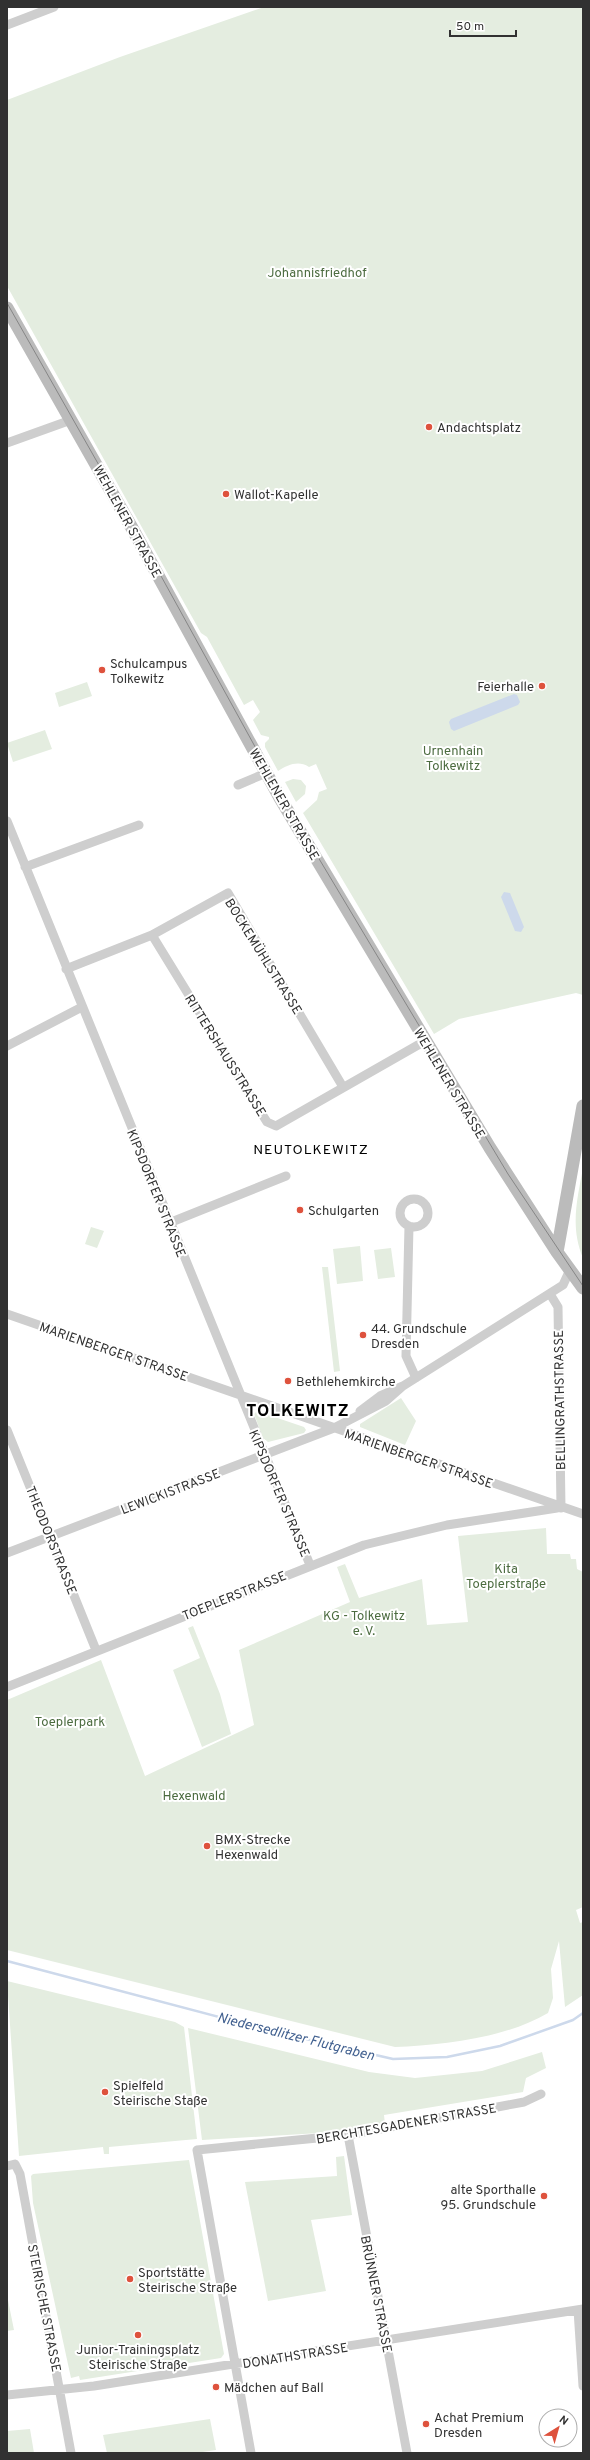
<svg xmlns="http://www.w3.org/2000/svg" width="590" height="2460" font-family="Overpass,sans-serif">
<style>
.green{fill:#e4ede0}
.water{fill:#cdd9eb}
.lines{fill:none;stroke-linecap:round;stroke-linejoin:round}
.stream{stroke:#cdd9eb;stroke-width:2.5}
.street{stroke:#cecece;stroke-width:9}
.secondary{stroke:#bbb;stroke-width:13}
.tram{stroke:#868686;stroke-width:1}
.poi-dot{fill:#de523d;stroke:#fff;stroke-width:1.5}
.labels{text-anchor:middle;stroke-width:4;stroke-linejoin:round;paint-order:stroke}
.park-label{font-size:13px;fill:#4b6b3f;stroke:#fff}
.poi-label{font-size:13px;fill:#313131;stroke:#fff;text-anchor:start}
.street-label{font-size:13px;fill:#313131;stroke:#fff}
.neighbourhood-label{font-size:14px;letter-spacing:1px;fill:#000;stroke:#fff}
.water-label{font-size:14px;font-style:italic;fill:#426190;stroke:#fff}
.district-label{font-size:17px;font-weight:bold;letter-spacing:1px;fill:#000;stroke:#fff}
</style>
<rect width="100%" height="100%" fill="#fff"/>
<!-- green -->
<path class="green" d="M264 7H583V995L576 993 459 1019 434 1034 303 813 317 800 319 792 327 789 316 764 309 767C298 760 288 765 278 771L265 747V743L269 739V737L261 735 253 720 260 712 253 700 244 705 207 637 201 633 7 286V100L120 57Z
M87 682 92 696 59 707 55 693Z
M45 730 52 749 13 762 7 743Z
M293 779 301 780 306 786 305 794 296 802 285 782Z
M583 1168V1258C570 1227 577 1200 583 1168Z
M91 1227 104 1231 97 1248 85 1244Z
M360 1246 363 1281 337 1284 333 1249Z
M391 1248 395 1277 378 1279 374 1250Z
M322 1267H328L340 1371 334 1372Z
M401 1398 416 1421 405 1445 360 1427V1424Z
M257 1411 304 1427 306 1430 304 1433 268 1442 263 1438 254 1414Z
M546 1528 547 1554H570L571 1559H576L577 1569 583 1572V1907L576 1910 580 1923 583 1922V1995L565 2007 559 1941 551 1969 553 1998 548 2013C506 2038 443 2045 395 2047L7 1950V1700L101 1660 145 1776 254 1725 239 1650 350 1602 337 1567 345 1564 359 1598 422 1579 427 1625 468 1622 458 1536Z
M193 1626 220 1694 231 1734 202 1747 173 1670 200 1658 188 1628Z
M7 1981 175 2022 184 2027 197 2139 109 2147V2154H104L103 2147 19 2156Z
M188 2028 369 2072 415 2078 482 2071 542 2052 546 2068 526 2078 523 2092 384 2115 385 2124 352 2131 202 2140Z
M344 2156 352 2215 311 2220 326 2291 268 2301 245 2182 337 2176 336 2157Z
M189 2160 224 2354 221 2358 80 2380 79 2376 71 2378 33 2203 31 2176 33 2174Z
M7 2295 14 2330 7 2331Z
M210 2419 216 2450 196 2453H107L103 2435Z
M30 2429 34 2453H7V2431Z"/>
<!-- water -->
<path class="water" d="M514 694 517 695 520 702 518 705 454 731 451 729 449 722 451 719Z
M504 892 510 893 524 927 521 932 515 931 501 897Z"/>
<g class="lines">
<!-- stream -->
<path class="stream" d="M7 1961 280 2033 393 2059 447 2057 500 2046 573 2020 583 2013"/>
<!-- street -->
<path class="street" d="M7 25 54 7
M7 443 71 420
M238 785 266 773
M7 821 310 1565
M25 867 139 825
M152 935 260 1111 267 1122 276 1126 425 1041
M66 969 152 935 228 893 343 1087
M7 1046 82 1007
M400 1213a14 14 0 1 1 28 0a14 14 0 1 1-28 0Z
M169 1223 286 1176
M409 1226 406 1356 416 1378
M550 1294 558 1307 561 1508
M7 1314 583 1514
M360 1411 380 1396 403 1386 563 1285 569 1272 568 1267
M7 1430 96 1650
M7 1553 334 1428 386 1401 403 1386
M7 1687 364 1545 447 1525 557 1508
M348 2135 407 2453
M7 2166 15 2164 20 2174 71 2453
M578 2310 583 2386
M7 2395 94 2386 583 2309
M251 2453 197 2150 348 2135 524 2102 541 2094"/>
<!-- secondary -->
<path class="secondary" d="M7 308 132 528 280 798 490 1148 557 1252 583 1288
M557 1252 583 1106"/>
<!-- tram -->
<path class="tram" d="M7 303 134 527 291 812 508 1174 583 1286"/>
</g>
<!-- markers -->
<g class="poi-dot">
<circle cx="429" cy="427" r="4"/>
<circle cx="226" cy="494" r="4"/>
<circle cx="102" cy="670" r="4"/>
<circle cx="542" cy="686" r="4"/>
<circle cx="300" cy="1210" r="4"/>
<circle cx="363" cy="1335" r="4"/>
<circle cx="288" cy="1381" r="4"/>
<circle cx="207" cy="1846" r="4"/>
<circle cx="105" cy="2092" r="4"/>
<circle cx="544" cy="2196" r="4"/>
<circle cx="130" cy="2279" r="4"/>
<circle cx="138" cy="2335" r="4"/>
<circle cx="216" cy="2387" r="4"/>
<circle cx="426" cy="2424" r="4"/>
</g>
<g class="labels">
<!-- park labels -->
<g class="park-label">
<text x="317" y="277">Johannisfriedhof</text>
<text x="453" y="755">Urnenhain<tspan x="453" dy="15">Tolkewitz</tspan></text>
<text x="506" y="1573">Kita<tspan x="506" dy="15">Toeplerstraße</tspan></text>
<text x="364" y="1620">KG - Tolkewitz<tspan x="364" dy="15">e. V.</tspan></text>
<text x="70" y="1726">Toeplerpark</text>
<text x="194" y="1800">Hexenwald</text>
</g>
<!-- poi labels -->
<g class="poi-label">
<text x="437" y="432">Andachtsplatz</text>
<text x="234" y="499">Wallot-Kapelle</text>
<text x="110" y="668">Schulcampus<tspan x="110" dy="15">Tolkewitz</tspan></text>
<text x="534" y="691" text-anchor="end">Feierhalle</text>
<text x="308" y="1215">Schulgarten</text>
<text x="371" y="1333">44. Grundschule<tspan x="371" dy="15">Dresden</tspan></text>
<text x="296" y="1386">Bethlehemkirche</text>
<text x="215" y="1844">BMX-Strecke<tspan x="215" dy="15">Hexenwald</tspan></text>
<text x="113" y="2090">Spielfeld<tspan x="113" dy="15">Steirische Staße</tspan></text>
<text x="536" y="2194" text-anchor="end">alte Sporthalle<tspan x="536" dy="15">95. Grundschule</tspan></text>
<text x="138" y="2277">Sportstätte<tspan x="138" dy="15">Steirische Straße</tspan></text>
<text x="138" y="2354" text-anchor="middle">Junior-Trainingsplatz<tspan x="138" dy="15">Steirische Straße</tspan></text>
<text x="224" y="2392">Mädchen auf Ball</text>
<text x="434" y="2422">Achat Premium<tspan x="434" dy="15">Dresden</tspan></text>
</g>
<!-- street labels -->
<g class="street-label">
<text transform="translate(128 521) rotate(61)" y="5">WEHLENER STRASSE</text>
<text transform="translate(285 804) rotate(60)" y="5">WEHLENER STRASSE</text>
<text transform="translate(264 956) rotate(58)" y="5">BOCKEMÜHLSTRASSE</text>
<text transform="translate(226 1055) rotate(58)" y="5">RITTERSHAUSSTRASSE</text>
<text transform="translate(450 1083) rotate(59)" y="5">WEHLENER STRASSE</text>
<text transform="translate(157 1193) rotate(68)" y="5">KIPSDORFER STRASSE</text>
<text transform="translate(114 1351) rotate(19)" y="5">MARIENBERGER STRASSE</text>
<text transform="translate(559 1400) rotate(-91)" y="5">BELLINGRATHSTRASSE</text>
<text transform="translate(419 1458) rotate(19)" y="5">MARIENBERGER STRASSE</text>
<text transform="translate(170 1491) rotate(-21)" y="5">LEWICKISTRASSE</text>
<text transform="translate(280 1493) rotate(67)" y="5">KIPSDORFER STRASSE</text>
<text transform="translate(52 1540) rotate(68)" y="5">THEODORSTRASSE</text>
<text transform="translate(234 1595) rotate(-22)" y="5">TOEPLERSTRASSE</text>
<text transform="translate(406 2123) rotate(-10)" y="5">BERCHTESGADENER STRASSE</text>
<text transform="translate(377 2294) rotate(79)" y="5">BRÜNNER STRASSE</text>
<text transform="translate(45 2308) rotate(79)" y="5">STEIRISCHE STRASSE</text>
<text transform="translate(295 2355) rotate(-9)" y="5">DONATHSTRASSE</text>
</g>
<!-- neighbourhood labels -->
<g class="neighbourhood-label">
<text x="311" y="1154">NEUTOLKEWITZ</text>
</g>
<!-- water labels -->
<g class="water-label">
<text transform="translate(296 2036) rotate(14)" y="5">Niedersedlitzer Flutgraben</text>
</g>
<!-- district labels -->
<g class="district-label">
<text x="298" y="1416">TOLKEWITZ</text>
</g>
</g>
<!-- border -->
<rect width="590" height="2460" fill="none" stroke="#313131" stroke-width="16"/>
<!-- north arrow -->
<g transform="translate(558 2428) rotate(37)"><circle r="19" fill="#ffffff" stroke="#adadad"/>
<path d="M0-3L7 15L0 10L-7 15Z" fill="#de523d"/>
<text y="-6" font-size="11" font-weight="bold" text-anchor="middle" fill="#313131">N</text>
</g>
<!-- scale -->
<path d="M450 30v6h66v-6" fill="none" stroke="#313131" stroke-width="2"/>
<text x="456" y="30" font-size="12" fill="#313131" stroke="#ffffff" stroke-width="3" paint-order="stroke">50 m</text>
</svg>
